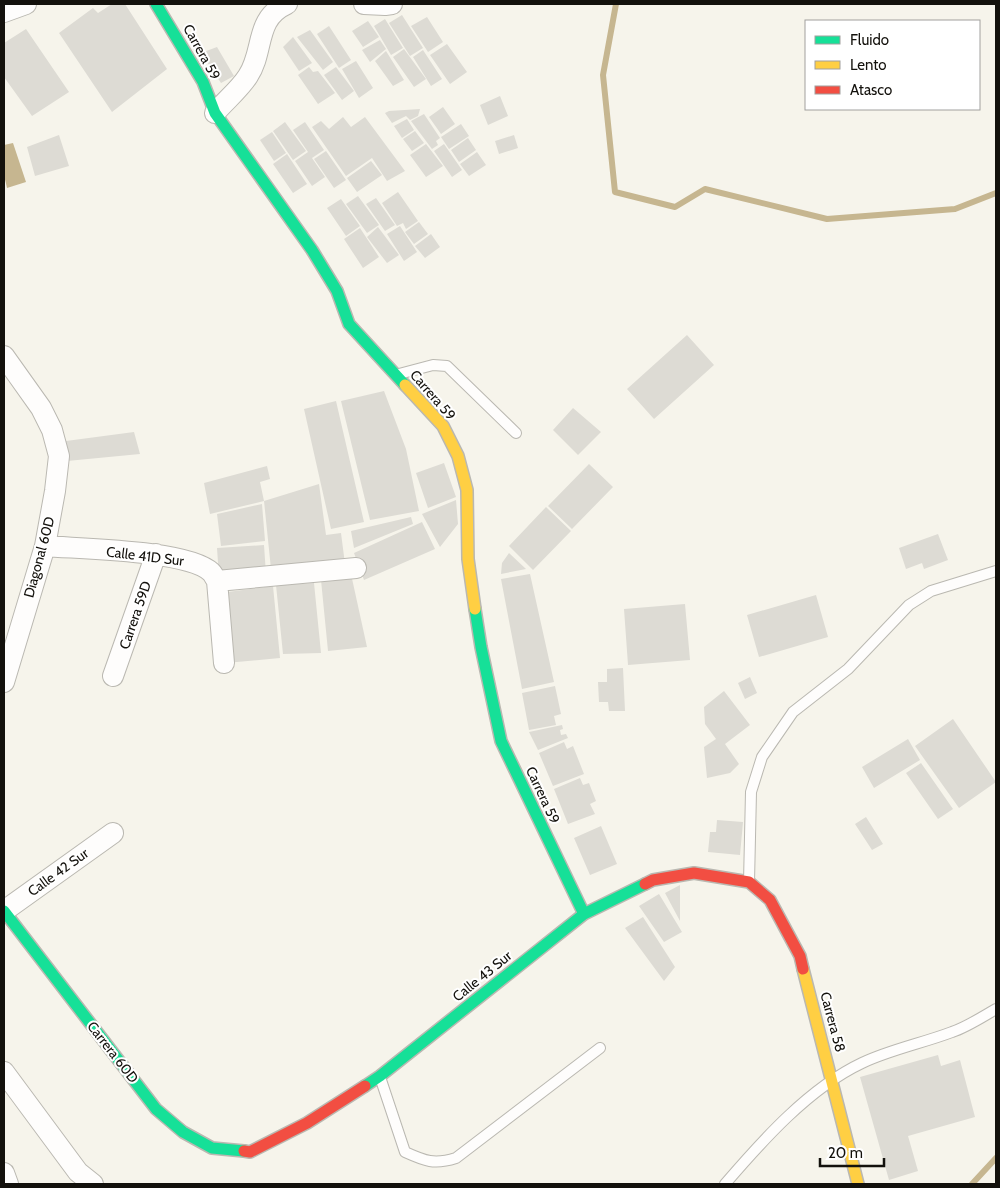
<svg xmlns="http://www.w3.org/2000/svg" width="1000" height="1188" font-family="Cabin,sans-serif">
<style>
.water{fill:#c6b690}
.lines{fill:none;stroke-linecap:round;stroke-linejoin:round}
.stream{stroke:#c6b690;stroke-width:6}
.building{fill:#dddbd4}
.lane-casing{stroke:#bab8b1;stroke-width:12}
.street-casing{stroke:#bab8b1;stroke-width:22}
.fast-casing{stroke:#bab8b1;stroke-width:14}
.slow-casing{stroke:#bab8b1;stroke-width:14}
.jam-casing{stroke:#bab8b1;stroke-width:14}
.lane{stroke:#fefdfc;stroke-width:10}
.street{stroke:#fefdfc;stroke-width:20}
.fast{stroke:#16e098;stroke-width:11}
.slow{stroke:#ffcf43;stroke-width:11}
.jam{stroke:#f24e42;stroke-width:11}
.labels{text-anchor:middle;stroke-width:4;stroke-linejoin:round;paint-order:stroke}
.street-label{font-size:14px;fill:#13110c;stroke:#fff}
</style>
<rect width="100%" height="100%" fill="#f6f4eb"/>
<!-- water -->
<path class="water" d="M13 143 26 182 7 188 4 175V145Z"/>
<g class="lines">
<!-- stream -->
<path class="stream" d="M616 4 603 75 615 192 675 207 705 189 827 219 955 209 996 193
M972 1184 996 1158"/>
</g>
<!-- building -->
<path class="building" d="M112 4H125L167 69 112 112 59 33 93 8 98 13Z
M402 15 423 48 410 56 389 23Z
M427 17 443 42 428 52 411 26Z
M385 19 403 48 391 55 374 26Z
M368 21 379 37 363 47 352 31Z
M329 26 351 60 339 68 317 34Z
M26 29 69 92 32 116 4 77V43Z
M310 30 333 62 323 70 297 37Z
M293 37 312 63 299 71 283 47Z
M380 40 386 49 370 62 362 50Z
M447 44 467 72 450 84 430 55Z
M217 47 234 76 221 83 201 53Z
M404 49 426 79 414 87 393 57Z
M423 50 442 79 431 86 413 57Z
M386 51 404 80 393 86 375 61Z
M356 61 373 88 359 98 342 69Z
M309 67 313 72 318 71 335 93 318 104 298 75Z
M336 67 354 91 342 100 324 75Z
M500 96 508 116 488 125 480 105Z
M443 107 455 124 441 134 429 117Z
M420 109 418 116 410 120 406 116 392 123 385 113 389 111Z
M424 114 440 138 436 141 438 145 432 149 411 121Z
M343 117 351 127 365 117 405 171 387 181 372 158 346 176 312 127 321 121 329 129Z
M407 119 414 130 402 138 394 126Z
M285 122 306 151 293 160 273 131Z
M305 122 324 150 312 158 325 177 312 186 295 161 308 152 293 130Z
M461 124 469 136 449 149 441 137Z
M415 131 424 143 412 151 403 139Z
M272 132 286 153 274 161 260 140Z
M59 135 69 166 35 176 27 147Z
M514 135 518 148 499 154 495 141Z
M468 138 476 150 459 162 451 150Z
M426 144 443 166 426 177 410 155Z
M444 144 462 170 452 177 434 151Z
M326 151 346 180 334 188 314 159Z
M477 152 486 165 469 176 460 164Z
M287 154 307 184 293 193 273 164Z
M371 161 382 175 357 192 347 178Z
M398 192 418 221 406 229 403 223 397 226 382 203Z
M358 196 379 225 367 233 346 204Z
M376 198 395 225 385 231 366 204Z
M341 199 360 226 346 236 327 208Z
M419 222 428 234 414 244 405 232Z
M400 226 417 252 404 261 387 234Z
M378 227 399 255 387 263 367 237Z
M360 228 379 257 363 268 344 239Z
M431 234 440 247 425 258 415 246Z
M687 335 714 365 654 419 627 389Z
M384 391 406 449 419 511 370 520 341 401Z
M336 401 364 522 331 529 304 409Z
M573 408 601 432 578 455 553 430Z
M134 432 140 454 67 461 66 441Z
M444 463 456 497 428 508 416 473Z
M589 464 613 487 572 529 548 506Z
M267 466 270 479 260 482 264 501 210 514 204 483Z
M319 484 326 535 341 533 345 564 271 569 264 501Z
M456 500 458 524 440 547 422 514Z
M262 504 265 541 221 546 217 514Z
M546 507 571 531 533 570 509 546Z
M411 517 413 524 354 548 351 531Z
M422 522 435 549 364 580 354 553Z
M938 534 948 560 924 569 922 563 906 569 899 548Z
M264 545 266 574 219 577 217 548Z
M509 553 526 569 501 574 502 563Z
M351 574 367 647 328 651 321 580Z
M530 574 554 682 522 689 501 579Z
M314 583 321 653 283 654 276 585Z
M273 586 280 658 226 663 220 593Z
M816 595 828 637 759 657 747 615Z
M685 604 690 660 628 665 624 609Z
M623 668 625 711H609L608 702H599L598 682H607V669Z
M750 677 757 693 745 699 738 683Z
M555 686 561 714 554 716 556 725 529 730 522 693Z
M724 691 750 725 725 744 739 764 730 773 707 778 704 747 716 739 705 724 704 707Z
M953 719 996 782 959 808 915 746Z
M562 725 563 729 560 730 561 735 566 734 568 738 538 750 529 732Z
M908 739 920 760 874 788 862 767Z
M564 742 567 749 573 746 584 774 553 786 539 753Z
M921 763 953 809 938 819 906 773Z
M580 778 583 785 589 783 596 801 590 804 595 814 568 824 554 789Z
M866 817 883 844 872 850 855 824Z
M717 820 743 822 740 855 708 852 710 832H716Z
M601 826 617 864 590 875 574 838Z
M680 885V921L665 893Z
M659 894 682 932 664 942 639 906Z
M643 917 675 967 664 981 625 928Z
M938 1055 941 1066 960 1060 975 1117 908 1136 918 1171 889 1180 860 1077Z"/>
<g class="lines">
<!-- lane casing -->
<g class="lane-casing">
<path id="lane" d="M399 374 433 365 447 366 516 433
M749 882 751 792 762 757 793 712 848 669 909 605 931 591 996 571
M380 1077 405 1152C425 1161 434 1165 456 1158L600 1048
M725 1184C762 1141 809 1088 862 1063 889 1050 923 1043 952 1032 967 1027 982 1017 996 1009"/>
</g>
<!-- street casing -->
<g class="street-casing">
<path id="street" d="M364 4 385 5 392 4
M4 12 26 4
M215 113C225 101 240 89 248 76 265 50 254 19 287 4
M4 356 41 408 52 430 59 456 55 491 45 546 4 682
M45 546C80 549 188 550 211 572 213 574 215 578 217 581L356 568
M217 581 224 663
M113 676 156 554
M4 911 113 833
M4 1072 78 1172 93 1184
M4 1173 8 1184"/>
</g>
<!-- fast casing -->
<g class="fast-casing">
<path id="fast" d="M156 4 203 82 215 113 312 250 337 291 349 324 405 385
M475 609 481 647 501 741 584 914
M4 911 156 1109 183 1132 212 1148 244 1151
M365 1086 380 1076 584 914 645 884"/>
</g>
<!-- slow casing -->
<g class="slow-casing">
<path id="slow" d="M405 385 443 426 458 456 467 490 468 559 475 609
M803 969 858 1184"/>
</g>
<!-- jam casing -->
<g class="jam-casing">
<path id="jam" d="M645 884 653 880 694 873 749 882 770 900 800 956 803 969
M244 1151 250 1152 307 1123 365 1086"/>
</g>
<!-- lane -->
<use href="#lane" class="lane"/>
<!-- street -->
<use href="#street" class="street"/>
<!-- fast -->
<use href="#fast" class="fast"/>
<!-- slow -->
<use href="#slow" class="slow"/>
<!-- jam -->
<use href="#jam" class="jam"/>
</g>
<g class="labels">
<!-- street labels -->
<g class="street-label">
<text transform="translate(202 52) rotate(61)" y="5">Carrera 59</text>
<text transform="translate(433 395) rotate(49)" y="5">Carrera 59</text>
<text transform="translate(145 556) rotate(7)" y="5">Calle 41D Sur</text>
<text transform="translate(39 557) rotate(-75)" y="5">Diagonal 60D</text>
<text transform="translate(135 615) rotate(-71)" y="5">Carrera 59D</text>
<text transform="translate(543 795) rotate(65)" y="5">Carrera 59</text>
<text transform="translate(58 872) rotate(-36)" y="5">Calle 42 Sur</text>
<text transform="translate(482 976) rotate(-39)" y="5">Calle 43 Sur</text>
<text transform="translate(833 1022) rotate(75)" y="5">Carrera 58</text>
<text transform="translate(113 1052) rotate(52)" y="5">Carrera 60D</text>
</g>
</g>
<!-- border -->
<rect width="1000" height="1188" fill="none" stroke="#13110c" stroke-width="10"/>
<!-- legend -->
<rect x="805" y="20" width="175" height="90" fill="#ffffff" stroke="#a1a09e"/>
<rect x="815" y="36" width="25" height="8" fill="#16e098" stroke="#a1a09e"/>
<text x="850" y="45" font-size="15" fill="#13110c">Fluido</text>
<rect x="815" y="61" width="25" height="8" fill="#ffcf43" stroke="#a1a09e"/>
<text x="850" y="70" font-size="15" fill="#13110c">Lento</text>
<rect x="815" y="86" width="25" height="8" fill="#f24e42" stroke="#a1a09e"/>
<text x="850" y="95" font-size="15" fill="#13110c">Atasco</text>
<!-- scale -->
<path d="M820 1158v8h64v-8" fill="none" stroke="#13110c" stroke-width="2.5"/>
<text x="828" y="1158" font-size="15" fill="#13110c" stroke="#ffffff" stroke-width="4" paint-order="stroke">20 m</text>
</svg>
